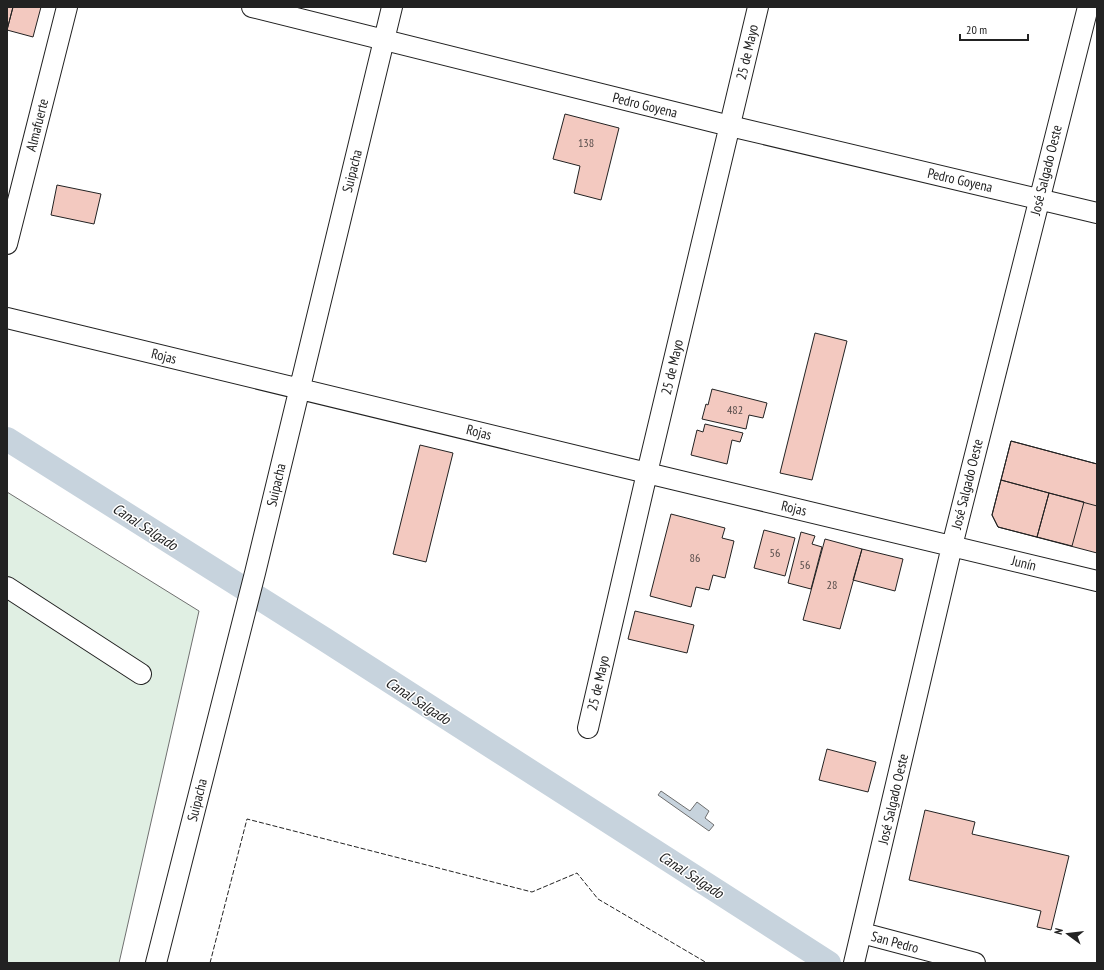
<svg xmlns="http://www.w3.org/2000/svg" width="1104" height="970" font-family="'PT Sans Narrow',sans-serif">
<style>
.green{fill:#e0efe3;stroke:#6f6f6f}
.water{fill:#c7d3dd;stroke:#6f6f6f}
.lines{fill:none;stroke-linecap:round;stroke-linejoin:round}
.canal{stroke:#c7d3dd;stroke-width:24}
.building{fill:#f3c9c0;stroke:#222}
.minor-casing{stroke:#222;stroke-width:22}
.minor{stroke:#fff;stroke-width:20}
.fence{stroke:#222;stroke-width:1;stroke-dasharray:5 2;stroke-linecap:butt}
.labels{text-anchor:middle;stroke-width:3;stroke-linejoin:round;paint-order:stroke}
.number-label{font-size:12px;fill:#564c4a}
.street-label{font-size:14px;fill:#222;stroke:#fff}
.water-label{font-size:15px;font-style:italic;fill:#222;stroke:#fff}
</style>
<rect width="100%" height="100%" fill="#fff"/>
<!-- green -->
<path class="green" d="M7 492 199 611 119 963H7Z"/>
<!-- water -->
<path class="water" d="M661 791 690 811 697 802 709 811 705 818 714 825 709 831 658 795Z"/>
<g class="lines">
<!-- canal -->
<path class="canal" d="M7 439 324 639 829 963"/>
</g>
<!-- building -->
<path class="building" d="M7 7H13L7 30Z
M13 7H41L33 37 7 30Z
M565 114 619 128 601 200 574 193 580 166 553 159Z
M57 185 101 194 94 224 51 215Z
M815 333 847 341 812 480 780 473Z
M712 389 767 403 763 418 749 415 746 429 702 419 706 404 708 405Z
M705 424 743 433 740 442 732 440 727 464 691 455 697 430 703 432Z
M1011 441 1097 464V553L998 527 992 515Z
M1011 441 1097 464V506L1001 480Z
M420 445 453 453 426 562 393 554Z
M1001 480 1049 493 1037 537 998 527 992 515Z
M1049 493 1084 502 1072 546 1037 537Z
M671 514 725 528 722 538 734 541 725 578 713 575 709 590 696 587 691 607 650 596Z
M764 530 795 538 785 576 754 568Z
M801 532 815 536 812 544 822 547 811 589 788 583Z
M825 539 862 549 840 629 803 620Z
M862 549 903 559 895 591 853 580Z
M635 611 694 625 687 653 628 639Z
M827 749 876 762 868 792 819 780Z
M925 810 975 822 972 834 1069 856 1051 930 1037 927 1041 911 909 880Z"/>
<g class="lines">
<!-- minor casing -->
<g class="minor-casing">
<path id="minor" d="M252 7 730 126 1097 213
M7 244 67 7
M7 318 647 473 1097 581
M7 587 141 674
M588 728 647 473 758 7
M862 933 975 963
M156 963 255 573 392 7
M854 963 952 546 1088 7"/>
</g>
<!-- minor -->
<use href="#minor" class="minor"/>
<!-- fence -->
<path class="fence" d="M210 963 247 819 532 892 577 873 598 899 707 963"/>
</g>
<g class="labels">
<!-- number labels -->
<g class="number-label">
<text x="586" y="147">138</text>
<text x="735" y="414">482</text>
<text x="775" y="557">56</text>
<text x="695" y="562">86</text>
<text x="805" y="569">56</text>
<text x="832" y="589">28</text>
</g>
<!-- street labels -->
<g class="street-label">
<text transform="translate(747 52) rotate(-77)" y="5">25 de Mayo</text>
<text transform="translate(645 105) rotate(14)" y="5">Pedro Goyena</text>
<text transform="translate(37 125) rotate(-76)" y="5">Almafuerte</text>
<text transform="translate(1046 170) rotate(-76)" y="5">José Salgado Oeste</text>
<text transform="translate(352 171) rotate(-76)" y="5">Suipacha</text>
<text transform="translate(960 180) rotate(13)" y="5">Pedro Goyena</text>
<text transform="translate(164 356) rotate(14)" y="5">Rojas</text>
<text transform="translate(672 367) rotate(-77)" y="5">25 de Mayo</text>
<text transform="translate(479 432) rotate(14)" y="5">Rojas</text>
<text transform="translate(967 484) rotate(-76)" y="5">José Salgado Oeste</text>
<text transform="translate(276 485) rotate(-77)" y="5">Suipacha</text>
<text transform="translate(794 508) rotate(13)" y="5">Rojas</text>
<text transform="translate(1024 563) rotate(14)" y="5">Junín</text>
<text transform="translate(598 683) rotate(-77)" y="5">25 de Mayo</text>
<text transform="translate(893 799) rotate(-77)" y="5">José Salgado Oeste</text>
<text transform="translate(197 800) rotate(-76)" y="5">Suipacha</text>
<text transform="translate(895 942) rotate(15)" y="5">San Pedro</text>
</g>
<!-- water labels -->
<g class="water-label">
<text transform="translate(145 527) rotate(33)" y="5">Canal Salgado</text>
<text transform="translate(418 701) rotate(33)" y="5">Canal Salgado</text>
<text transform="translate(691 875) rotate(33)" y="5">Canal Salgado</text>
</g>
</g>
<!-- border -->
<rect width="1104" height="970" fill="none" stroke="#222222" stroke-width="16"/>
<!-- north arrow -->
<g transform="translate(1068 934) rotate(285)" stroke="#ffffff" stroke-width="3" paint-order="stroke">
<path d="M0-3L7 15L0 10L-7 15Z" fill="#222222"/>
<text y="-6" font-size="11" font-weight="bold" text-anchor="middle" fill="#222222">N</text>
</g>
<!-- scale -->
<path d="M960 34v6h68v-6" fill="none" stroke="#222222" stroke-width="2"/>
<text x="966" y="34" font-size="12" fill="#222222" stroke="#ffffff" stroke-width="3" paint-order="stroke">20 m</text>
</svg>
